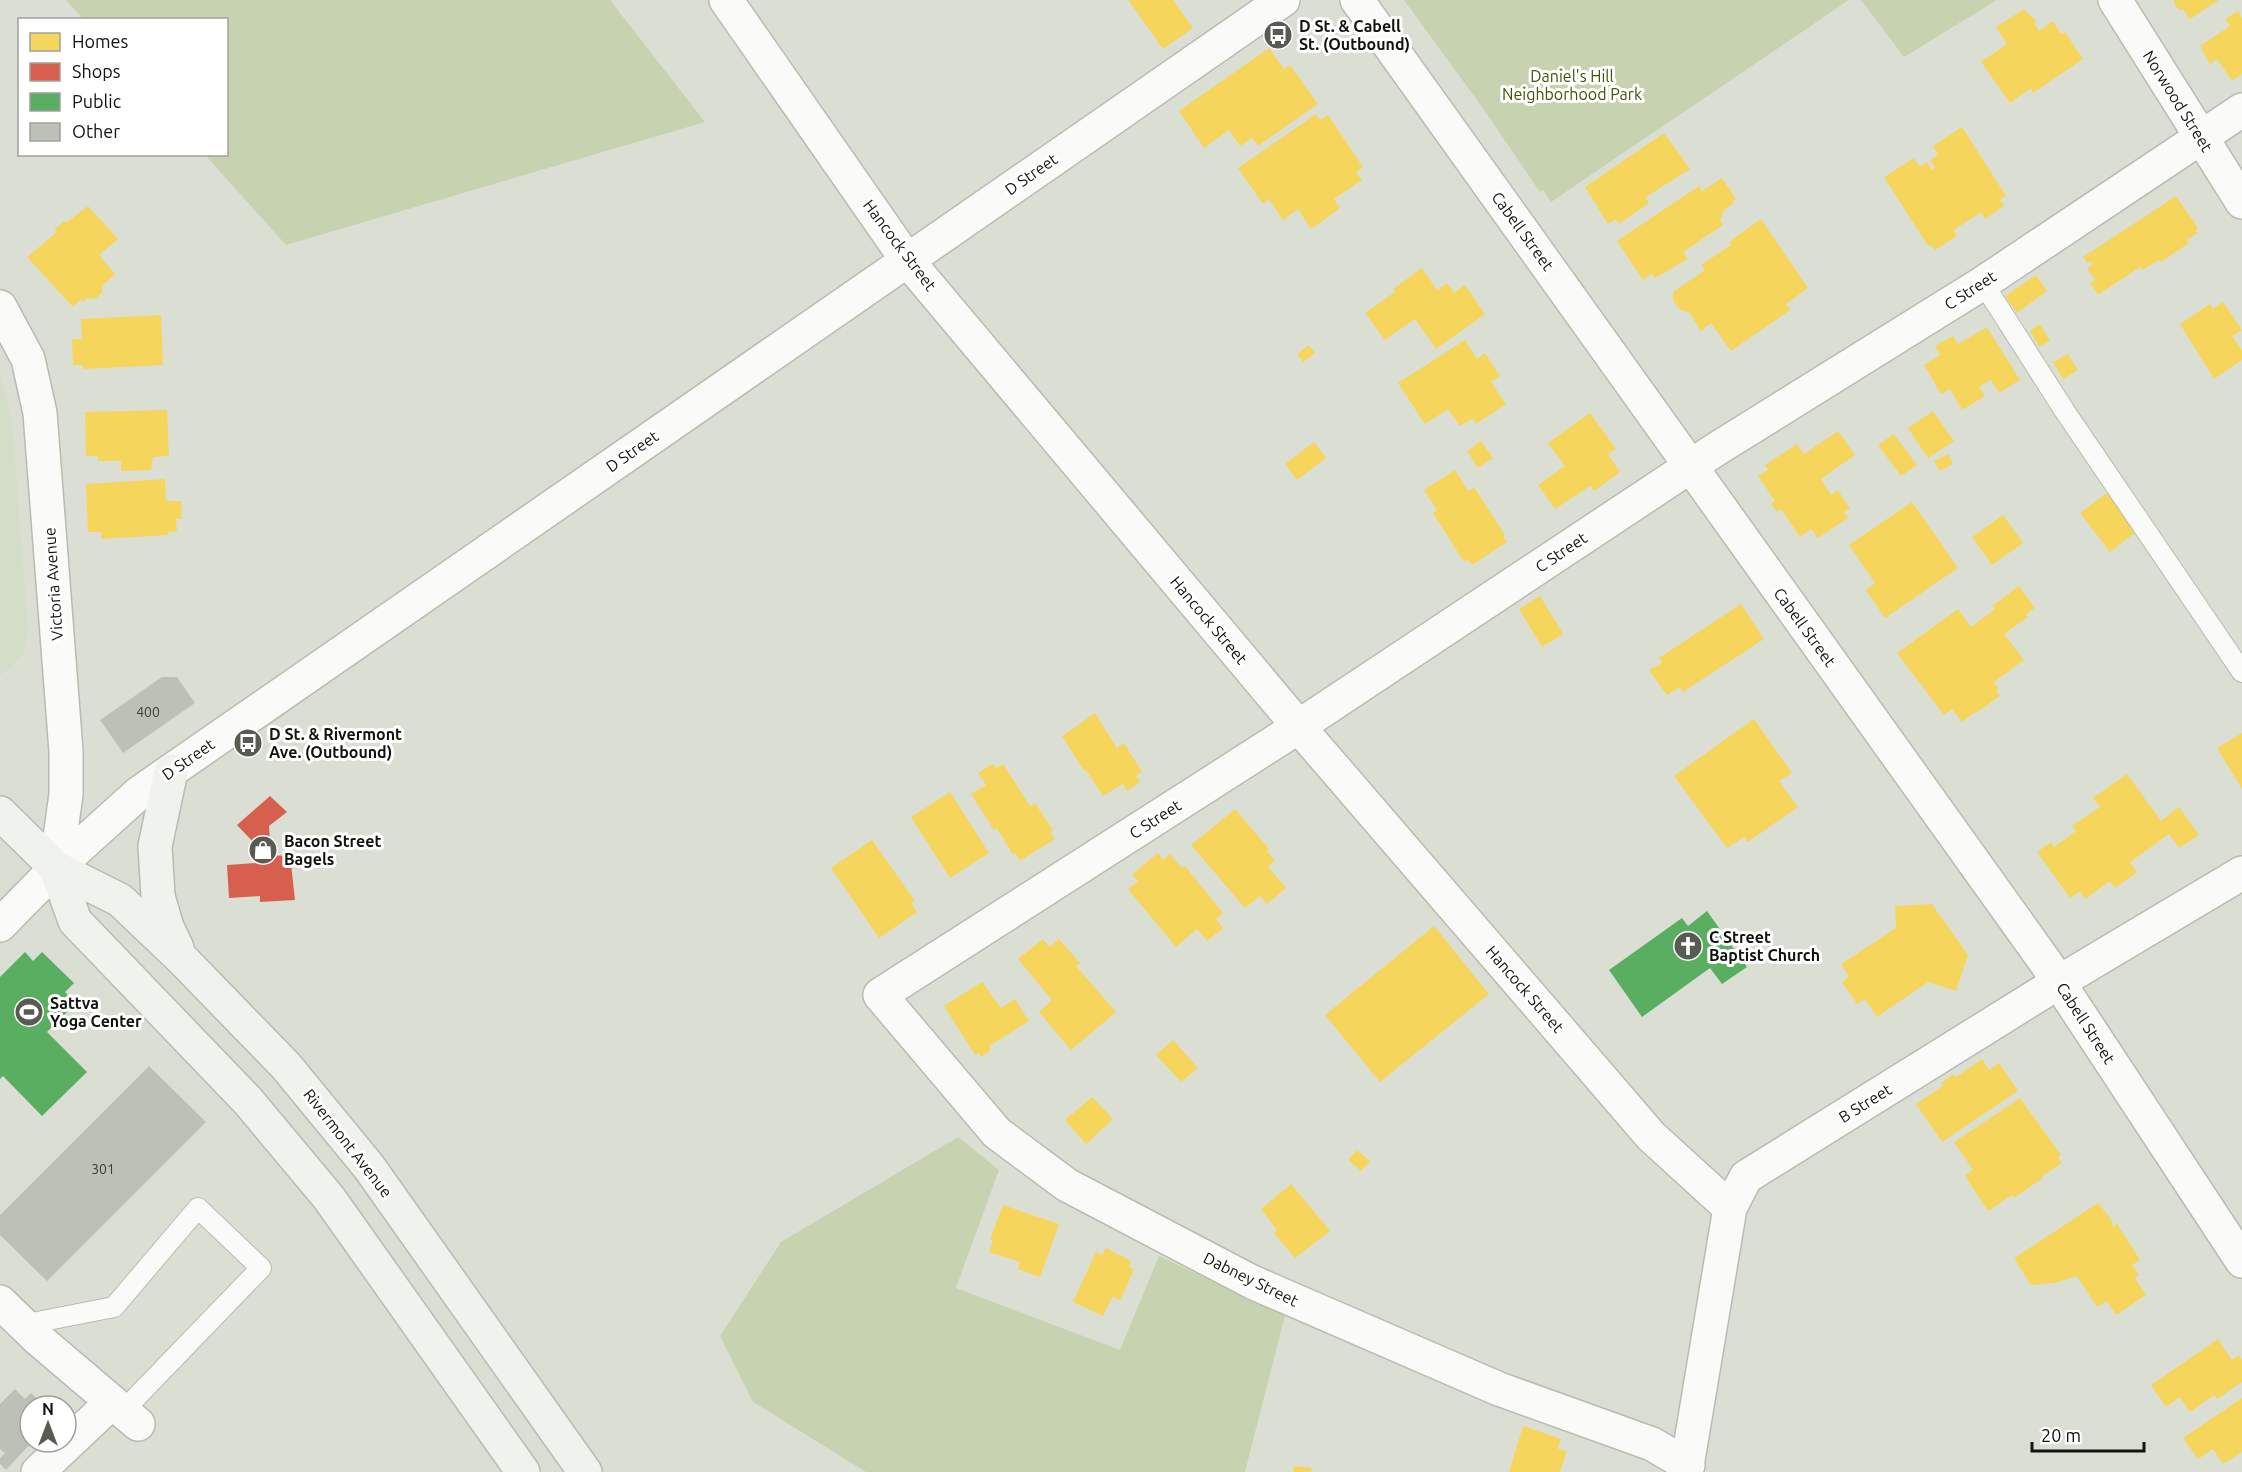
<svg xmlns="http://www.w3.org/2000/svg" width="2242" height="1472" font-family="Ubuntu,sans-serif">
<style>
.built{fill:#d4ddc7}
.green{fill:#c7d3b0}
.homes{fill:#f6d55c}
.shops{fill:#d6604d}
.public{fill:#5aae61}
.building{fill:#bcc0b6}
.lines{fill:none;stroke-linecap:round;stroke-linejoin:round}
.service-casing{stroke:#b8bbb2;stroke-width:22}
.minor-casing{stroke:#b8bbb2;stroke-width:36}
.secondary-casing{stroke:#b8bbb2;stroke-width:36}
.service{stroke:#fafaf8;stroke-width:20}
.minor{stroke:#fafaf8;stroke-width:33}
.secondary{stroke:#f0f2ed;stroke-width:33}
.labels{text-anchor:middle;stroke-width:6;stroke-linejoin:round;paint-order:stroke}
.number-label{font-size:14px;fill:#3c3f36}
.poi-label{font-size:16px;font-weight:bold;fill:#11140c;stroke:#fff;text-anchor:start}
.park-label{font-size:16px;fill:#3f5405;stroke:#fff}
.street-label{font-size:16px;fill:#11140c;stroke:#fff}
</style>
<rect width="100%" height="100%" fill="#dbdfd3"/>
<!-- built -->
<path class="built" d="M0 373 12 423 28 629 24 652 15 664 0 675Z"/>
<!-- green -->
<path class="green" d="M66 0H610L705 122 286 245 205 155 226 154V20L83 19Z
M1404 0H1849L1551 202 1543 190 1540 192 1487 114Z
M1861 0H1997L1904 57Z
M958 1137 999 1170 956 1288 1120 1350 1159 1256 1285 1315 1245 1472H866L753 1402 720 1336 781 1242Z"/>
<!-- homes -->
<path class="homes" d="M1128 0H1173L1193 28 1163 49Z
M2175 0H2219L2190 19 2183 9 2179 10 2174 3Z
M2024 9 2036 21 2035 24 2039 31 2053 21 2061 34 2065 32 2083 59 2033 93 2031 88 2010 103 1981 62 2007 44 1996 27Z
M2238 11 2242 18V74L2232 81 2217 59 2210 64 2200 46 2230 26 2225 19Z
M1269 48 1284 69 1290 65 1318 104 1258 146 1252 138 1240 146 1229 130 1204 148 1179 111Z
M1316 114 1320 120 1328 115 1363 167 1356 172 1362 180 1334 199 1340 208 1311 229 1298 209 1283 220 1269 199 1263 204 1238 168Z
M1962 127 2006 196 2000 200 2004 206 1985 219 1981 212 1954 230 1957 236 1935 250 1931 245 1928 246 1884 177 1914 158 1920 167 1927 162 1932 170 1935 168 1930 160 1938 155 1933 146Z
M1664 133 1690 169 1646 197 1649 203 1619 224 1616 219 1608 224 1585 187Z
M1722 178 1736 199 1732 202 1733 204 1725 209 1720 220 1723 225 1683 252 1688 259 1655 278 1652 274 1643 280 1617 241 1699 186 1702 191Z
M2176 196 2198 228 2195 230 2198 233 2187 240 2189 243 2161 262 2159 260 2142 270 2140 267 2098 295 2090 283 2095 280 2087 268 2093 265 2090 261 2087 263 2083 257Z
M88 206 118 239 99 255 115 274 102 286V293L95 299 88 298 83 302 81 299 73 307 27 257 56 233 55 229 63 222H67Z
M1761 219 1808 288 1786 304 1790 310 1731 351 1711 323 1701 331 1689 312 1680 310 1673 300V292L1705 270 1701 265 1731 245 1729 242Z
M1422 268 1437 290 1447 283 1454 293 1465 285 1485 314 1436 349 1415 319 1385 340 1365 313 1395 292 1393 289Z
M2036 275 2047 291 2017 313 2005 296Z
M2223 302 2242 330 2232 336 2242 350V360L2214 379 2180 324 2210 304 2213 309Z
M161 315 163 365 83 369V365H73L72 339H82L81 319Z
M2040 324 2050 341 2039 347 2030 331Z
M1987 327 2020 380 1999 393 1991 380 1979 387 1985 396 1962 410 1950 389 1941 394 1924 365 1940 355 1935 346 1953 336 1958 344Z
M1465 340 1477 359 1485 353 1500 376 1491 382 1506 404 1476 424 1473 418 1460 426 1448 409 1425 424 1398 383Z
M1309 345 1315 353 1303 362 1297 354Z
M2068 354 2078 370 2063 379 2053 362Z
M167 410 169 456 153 457 151 470 121 471V461H98V456H86L85 412Z
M1933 411 1954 441 1928 458 1908 428Z
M1590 413 1616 449 1608 454 1620 472 1594 491 1590 486 1555 509 1538 485 1565 466 1548 443Z
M1838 431 1855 455 1821 479 1831 495 1838 490 1850 509 1844 512 1848 518 1818 538 1811 529 1800 537 1781 509 1777 512 1771 504 1775 501 1758 476 1768 470 1765 465 1797 444 1804 454Z
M1894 434 1917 465 1901 476 1878 445Z
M1481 441 1493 458 1478 468 1467 451Z
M1314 442 1326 458 1297 480 1285 464Z
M1948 454 1953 464 1939 471 1934 461Z
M1455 470 1468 491 1474 487 1505 535 1503 537 1507 542 1472 565 1468 559 1464 562 1433 513 1437 510 1424 490Z
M165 479 166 501H181L182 519H176L177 531 168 532V535L101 539V532H88L86 484Z
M2107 493 2136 532 2110 552 2080 513Z
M1912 502 1958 568 1885 618 1866 590 1875 583 1849 545Z
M2003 515 2023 543 1992 565 1972 537Z
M2019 586 2035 608 2026 614 2028 617 2004 634 2024 660 1994 682 1999 689 1996 691 2000 696 1976 713 1975 712 1962 722 1952 709 1944 715 1897 653 1958 609 1971 627 1995 609 1992 606Z
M1540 596 1563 634 1542 647 1519 609Z
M1741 604 1764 639 1683 692 1680 687 1667 695 1649 670 1662 663 1659 658Z
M1095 713 1117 748 1124 743 1142 772 1136 776 1140 782 1127 791 1123 784 1103 796 1086 770 1084 771 1062 736Z
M1754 719 1792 773 1779 781 1798 807 1748 842 1744 837 1727 848 1674 776Z
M2242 733V789L2217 748Z
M993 764 996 768 1003 764 1030 806 1035 803 1053 830 1050 832 1055 839 1020 861 1015 853 1013 855 997 828 994 830 971 794 986 785 978 773Z
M2127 774 2161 821 2179 807 2199 835 2179 848 2169 834 2130 862 2137 872 2115 888 2110 881 2085 899 2080 891 2070 898 2037 852 2051 842 2054 847 2076 831 2072 826 2100 807 2093 798Z
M950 792 989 853 950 878 911 817Z
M1235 809 1269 849 1267 851 1275 861 1268 867 1286 888 1267 904 1260 896 1245 908 1191 845Z
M872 840 915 901 911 903 917 912 879 938 831 868Z
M1158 853 1163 860 1170 854 1182 868 1185 866 1223 913 1216 919 1223 928 1207 941 1197 929 1176 947 1128 889 1138 881 1132 874Z
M1932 904 1968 955 1956 991 1928 982 1877 1017 1865 999 1857 1004 1842 982 1849 977 1841 964 1896 928 1895 906Z
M1434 926 1489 994 1380 1082 1325 1015Z
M1043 939 1050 947 1059 939 1080 963 1076 966 1116 1012 1071 1050 1039 1012 1052 1000 1018 959Z
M982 982 1001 1008 1015 999 1029 1021 989 1046 991 1050 981 1057 979 1053 975 1055 944 1006Z
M1173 1040 1198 1068 1181 1082 1156 1055Z
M1982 1059 1989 1070 1999 1063 2018 1091 1942 1142 1916 1104 1943 1086 1941 1083 1954 1074 1956 1077Z
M1092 1097 1113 1119 1086 1144 1065 1120Z
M2020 1098 2061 1155 2058 1158 2062 1163 2042 1176 2043 1178 2014 1198 2012 1195 1988 1211 1965 1176 1973 1170 1954 1142Z
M1357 1150 1370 1161 1361 1171 1348 1160Z
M1291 1184 1330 1231 1295 1258 1274 1233 1277 1230 1261 1209Z
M2098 1203 2111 1219 2113 1227 2117 1224 2140 1260 2132 1265 2139 1275 2135 1278 2146 1295 2116 1315 2107 1301 2097 1307 2077 1276 2055 1283 2031 1285 2014 1258Z
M1003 1205 1059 1224 1040 1277 1018 1269 1020 1262 989 1252 993 1241 990 1239Z
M1106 1248 1131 1261 1129 1267 1134 1270 1120 1300 1112 1297 1103 1316 1073 1302 1096 1252 1102 1255Z
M2218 1339 2232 1360 2239 1355 2242 1360V1382L2217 1399 2214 1395 2190 1412 2180 1397 2166 1407 2151 1385Z
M2242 1398V1452L2223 1464 2213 1449 2198 1459 2183 1438Z
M1523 1426 1561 1439 1558 1449 1567 1451 1560 1472H1509Z
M1294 1466 1312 1468 1311 1472H1293Z"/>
<!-- shops -->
<path class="shops" d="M270 796 287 812 269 826 271 856 290 855 295 900 260 902V896L229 898 227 865 256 863 255 844 237 825Z"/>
<!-- public -->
<path class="public" d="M1707 911 1747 967 1722 984 1710 968 1642 1017 1609 970 1682 918 1688 926Z
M25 952 33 961 42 952 74 983 65 992 76 1003 47 1032 87 1072 42 1116 3 1076 0 1079V977Z"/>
<!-- building -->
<path class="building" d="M162 677H177L195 703 123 753 100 720Z
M149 1066 206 1122 47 1281 0 1235V1215Z
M15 1389 25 1399 31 1393 45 1406H30V1442H32L6 1470 0 1464V1458L5 1453 0 1449V1404Z"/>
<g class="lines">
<!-- service casing -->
<g class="service-casing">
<path id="service" d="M1983 283 2064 410 2242 672
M22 1325 114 1307 198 1208 261 1268 123 1411"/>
</g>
<!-- minor casing -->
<g class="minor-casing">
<path id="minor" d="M726 0 907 260 1310 740 1651 1136 1730 1208
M1357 0 2046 963 2242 1261
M2115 0 2242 202
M0 307 28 359 40 413 66 751V794L56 868
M0 925 56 868 139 793 1283 0
M0 1302 37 1338 138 1424
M1688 1465 1652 1444 1499 1389 1252 1282 1067 1185 997 1133 880 995 1278 740 1715 450 1983 283 2242 110
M38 1472 112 1402
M1686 1472 1730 1208 1746 1177 2059 982 2242 873"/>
</g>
<!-- secondary casing -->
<g class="secondary-casing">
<path id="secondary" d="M171 771 155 846 158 896 167 927 177 948
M0 813 56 868 120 900 181 958 286 1066 369 1167 585 1472
M56 868 75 921 248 1101 329 1198 523 1472"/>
</g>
<!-- service -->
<use href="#service" class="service"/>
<!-- minor -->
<use href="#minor" class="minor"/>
<!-- secondary -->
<use href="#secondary" class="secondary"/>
</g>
<!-- icons -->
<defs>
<g id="bus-disc" transform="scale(1.5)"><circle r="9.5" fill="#585b52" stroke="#fff"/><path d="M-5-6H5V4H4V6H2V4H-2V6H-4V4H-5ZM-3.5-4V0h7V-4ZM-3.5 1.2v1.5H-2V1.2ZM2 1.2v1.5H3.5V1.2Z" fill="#fff"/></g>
<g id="shop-disc" transform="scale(1.5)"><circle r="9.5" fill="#585b52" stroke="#fff"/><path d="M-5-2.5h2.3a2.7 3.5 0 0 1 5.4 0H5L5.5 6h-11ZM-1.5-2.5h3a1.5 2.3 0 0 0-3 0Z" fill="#fff"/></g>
<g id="church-disc" transform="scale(1.5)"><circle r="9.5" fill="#585b52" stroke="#fff"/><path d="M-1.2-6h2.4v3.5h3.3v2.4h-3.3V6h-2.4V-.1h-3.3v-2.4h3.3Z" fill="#fff"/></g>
<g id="stadium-disc" transform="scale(1.5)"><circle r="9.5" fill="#585b52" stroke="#fff"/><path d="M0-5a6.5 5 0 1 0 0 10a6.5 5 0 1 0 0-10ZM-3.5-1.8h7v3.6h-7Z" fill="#fff"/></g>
</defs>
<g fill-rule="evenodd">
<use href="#bus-disc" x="1278" y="35"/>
<use href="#bus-disc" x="248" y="743"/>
<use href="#shop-disc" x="263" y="850"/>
<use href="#church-disc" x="1688" y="946"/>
<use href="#stadium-disc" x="29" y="1012"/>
</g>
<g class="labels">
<!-- number labels -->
<g class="number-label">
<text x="148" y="717">400</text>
<text x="103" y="1174">301</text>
</g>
<!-- poi labels -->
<g class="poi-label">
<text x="1299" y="32">D St. &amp; Cabell<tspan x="1299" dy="18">St. (Outbound)</tspan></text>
<text x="269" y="740">D St. &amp; Rivermont<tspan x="269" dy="18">Ave. (Outbound)</tspan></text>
<text x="284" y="847">Bacon Street<tspan x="284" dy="18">Bagels</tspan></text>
<text x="1709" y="943">C Street<tspan x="1709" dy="18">Baptist Church</tspan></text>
<text x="50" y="1009">Sattva<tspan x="50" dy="18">Yoga Center</tspan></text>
</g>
<!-- park labels -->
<g class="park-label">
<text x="1572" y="82">Daniel's Hill<tspan x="1572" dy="18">Neighborhood Park</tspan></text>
</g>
<!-- street labels -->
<g class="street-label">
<text transform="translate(2178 101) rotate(58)" y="6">Norwood Street</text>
<text transform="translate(1031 174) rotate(-35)" y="6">D Street</text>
<text transform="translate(1523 231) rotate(54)" y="6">Cabell Street</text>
<text transform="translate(900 245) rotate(53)" y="6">Hancock Street</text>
<text transform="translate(1970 290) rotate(-33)" y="6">C Street</text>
<text transform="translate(632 451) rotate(-35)" y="6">D Street</text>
<text transform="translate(1561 552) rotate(-34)" y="6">C Street</text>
<text transform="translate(53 584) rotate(-94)" y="6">Victoria Avenue</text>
<text transform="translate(1209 620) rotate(50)" y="6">Hancock Street</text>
<text transform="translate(1805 627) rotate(54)" y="6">Cabell Street</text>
<text transform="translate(188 759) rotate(-35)" y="6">D Street</text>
<text transform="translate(1155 819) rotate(-33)" y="6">C Street</text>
<text transform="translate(1525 989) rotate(49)" y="6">Hancock Street</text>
<text transform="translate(2086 1023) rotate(57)" y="6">Cabell Street</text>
<text transform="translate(1865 1103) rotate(-32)" y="6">B Street</text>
<text transform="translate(348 1143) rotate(52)" y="6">Rivermont Avenue</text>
<text transform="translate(1251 1279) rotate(26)" y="6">Dabney Street</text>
</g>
</g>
<!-- legend -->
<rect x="18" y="18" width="210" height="138" fill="#ffffff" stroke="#a0a19e" stroke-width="1.5"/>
<rect x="30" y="33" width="30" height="18" fill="#f6d55c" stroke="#a0a19e" stroke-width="1.5"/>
<text x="72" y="48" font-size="18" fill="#11140c">Homes</text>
<rect x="30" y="63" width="30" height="18" fill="#d6604d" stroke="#a0a19e" stroke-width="1.5"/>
<text x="72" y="78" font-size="18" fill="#11140c">Shops</text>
<rect x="30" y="93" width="30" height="18" fill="#5aae61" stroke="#a0a19e" stroke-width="1.5"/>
<text x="72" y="108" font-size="18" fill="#11140c">Public</text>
<rect x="30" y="123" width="30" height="18" fill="#bcc0b6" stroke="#a0a19e" stroke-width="1.5"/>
<text x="72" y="138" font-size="18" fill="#11140c">Other</text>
<!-- north arrow -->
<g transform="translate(48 1424)"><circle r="28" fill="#ffffff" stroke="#a0a19e" stroke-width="1.5"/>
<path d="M0-4.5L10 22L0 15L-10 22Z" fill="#585b52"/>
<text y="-9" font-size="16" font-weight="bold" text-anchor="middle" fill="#11140c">N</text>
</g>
<!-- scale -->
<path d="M2032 1442v9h112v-9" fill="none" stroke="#11140c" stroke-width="3"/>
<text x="2041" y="1442" font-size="18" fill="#11140c" stroke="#ffffff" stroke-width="4.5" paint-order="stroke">20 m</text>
</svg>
